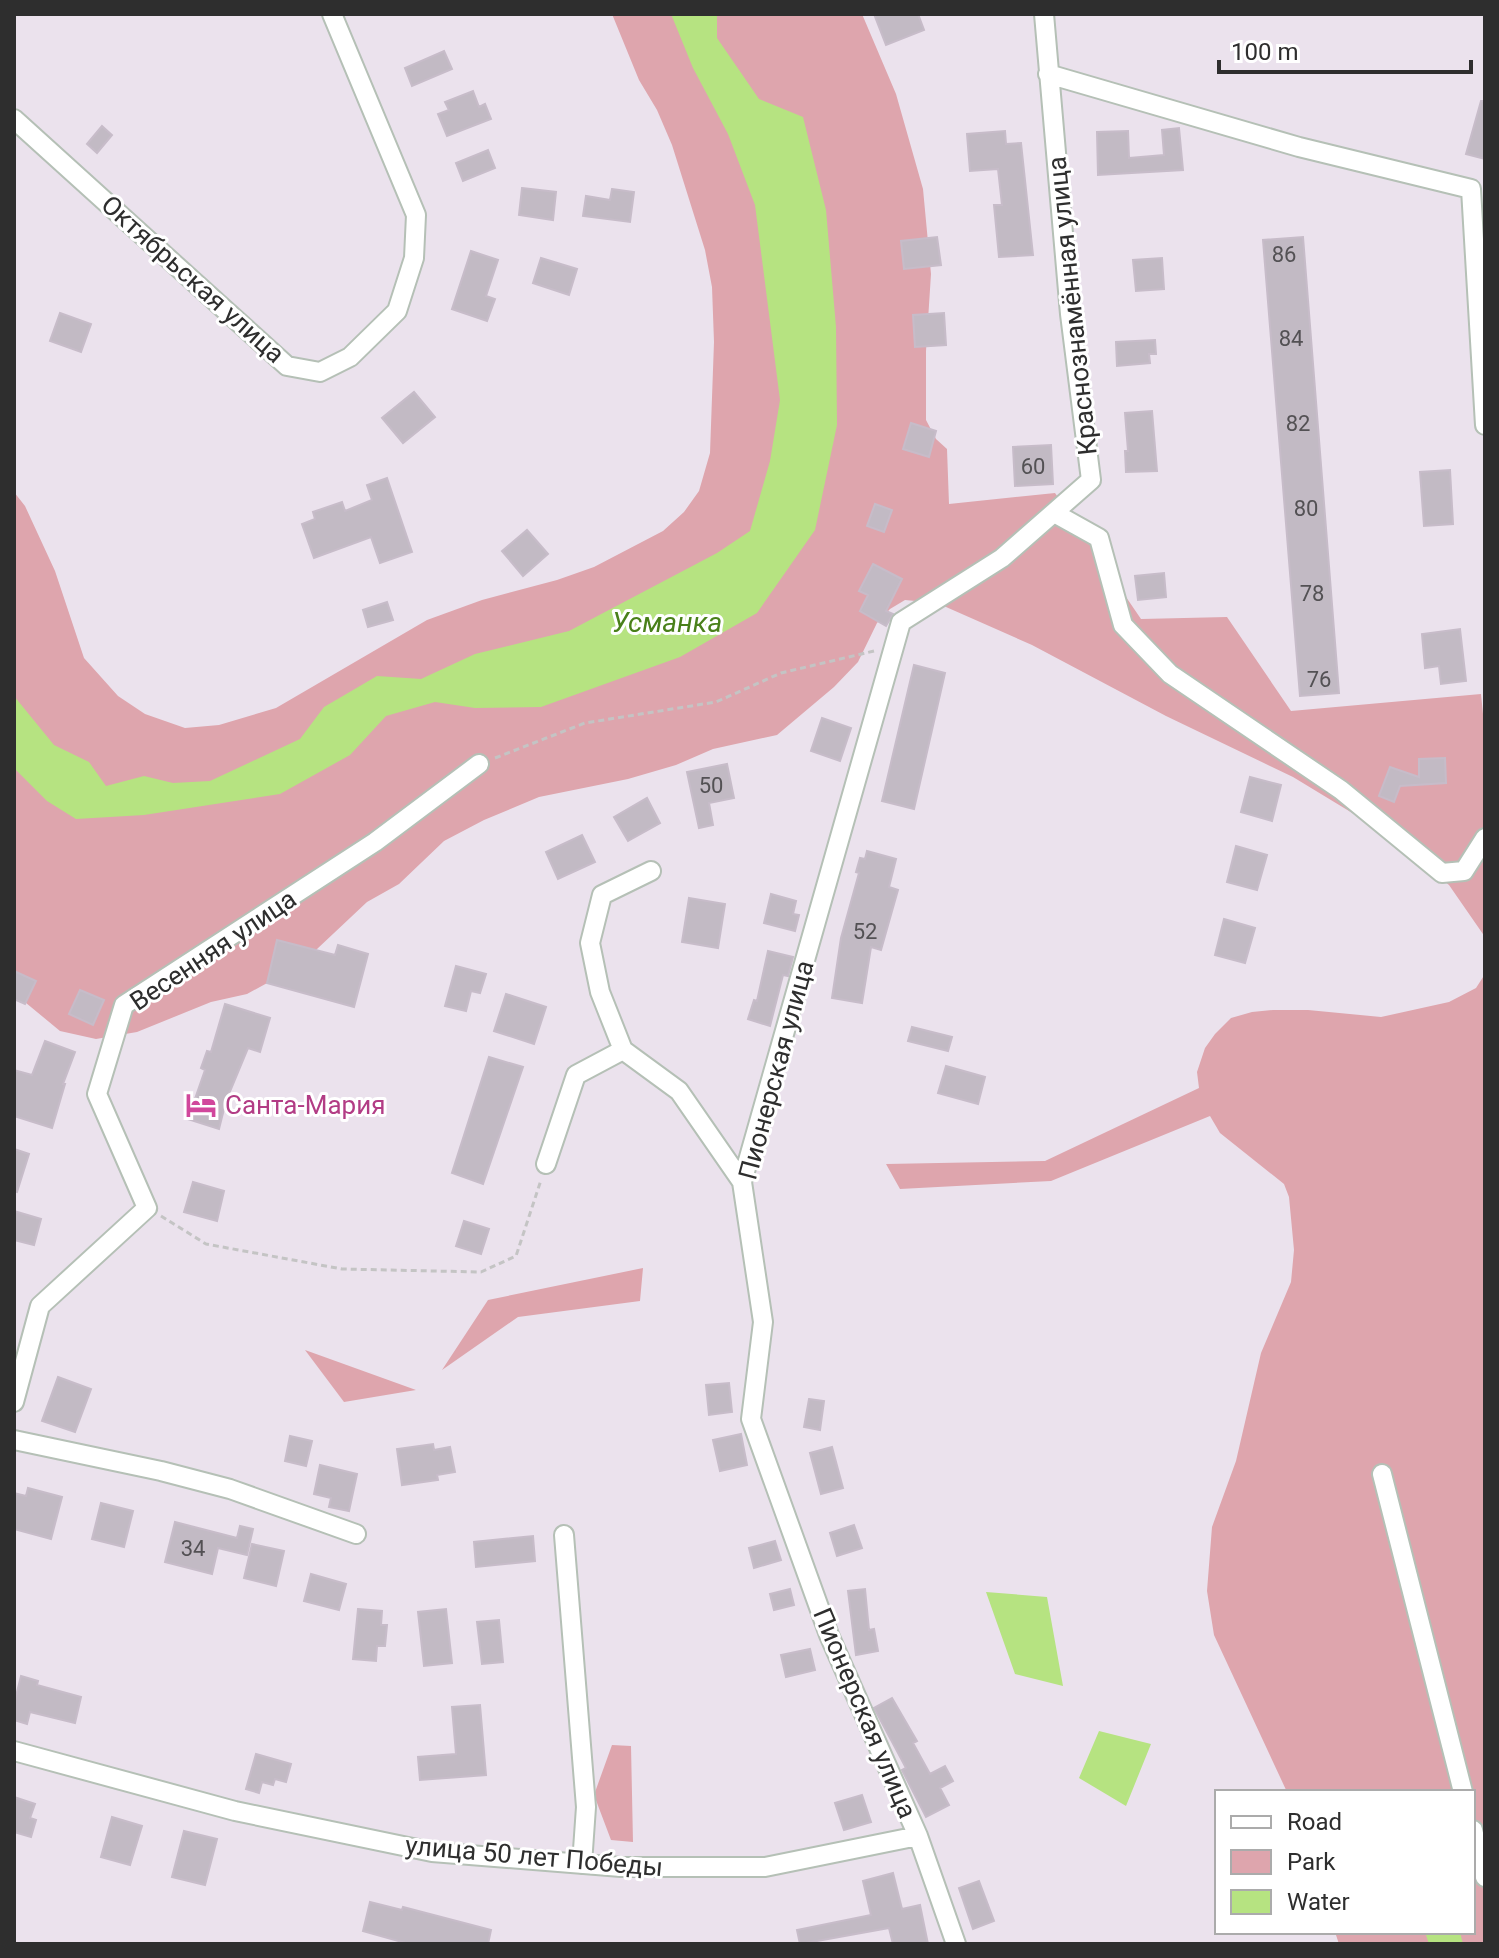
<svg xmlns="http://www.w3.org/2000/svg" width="1499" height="1958" font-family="Roboto,sans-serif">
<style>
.green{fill:#dea5ad}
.water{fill:#b6e381}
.building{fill:#c2bac4;stroke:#c7bcc9;stroke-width:2}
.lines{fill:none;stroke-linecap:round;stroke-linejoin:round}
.minor-casing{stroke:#b5c0b6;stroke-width:22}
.path{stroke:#c4c4c4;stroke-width:3;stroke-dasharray:6 4;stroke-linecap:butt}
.minor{stroke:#fff;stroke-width:18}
.labels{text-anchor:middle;stroke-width:6;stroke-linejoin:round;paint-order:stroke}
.number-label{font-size:22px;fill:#535154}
.street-label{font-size:26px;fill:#2e2e2e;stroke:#fff}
.hotel-label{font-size:26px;fill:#b23c85;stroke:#fff;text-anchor:start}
.water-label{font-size:28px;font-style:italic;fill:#49801a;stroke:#fff}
</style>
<rect width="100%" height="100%" fill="#ebe2ed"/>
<!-- green -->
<path class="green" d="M612 14H862L896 94 923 189 931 274 926 351V420L936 439 947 449 949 504 1055 493 1141 619 1227 617 1291 711 1481 694 1485 734V937L1449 885 1377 828 1293 777 1166 716 1032 645 937 603 905 600 890 609 877 623 858 662 834 687 777 735 713 749 676 765 628 779 539 797 484 820 444 841 399 884 367 902 300 965 247 994 211 1002 137 1032 96 1039 60 1031 14 993V492L25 506 55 571 84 658 118 696 145 714 185 728 219 725 276 708 427 620 482 600 557 580 594 567 663 531 684 512 699 491 710 453 714 342 712 287 705 250 672 145 657 110 639 80Z
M1485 974V1944H1339L1335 1932H1473V1792H1287L1214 1635 1207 1591 1212 1527 1236 1461 1261 1353 1291 1282 1294 1250 1289 1197 1284 1184 1220 1133 1210 1116 1051 1181 900 1189 886 1164 1045 1161 1199 1088 1197 1072 1205 1048 1215 1034 1231 1018 1252 1012 1273 1010H1308L1381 1017 1449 1002 1476 988Z
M643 1268 640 1301 518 1317 442 1370 488 1300Z
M305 1350 416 1390 344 1402Z
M612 1745 631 1746 633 1842 611 1840 594 1795Z"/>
<!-- water -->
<path class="water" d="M671 14H717V38L759 99 803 117 826 210 836 327 837 425 815 530 757 613 680 657 541 707 475 708 435 702 386 716 350 755 280 794 144 815 76 819 47 801 14 768V696L54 745 89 762 106 786 144 776 173 783 210 781 300 739 324 707 377 676 421 679 475 654 569 631 717 553 750 531 770 461 780 400 755 205 728 134 693 68Z
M986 1592 1047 1597 1063 1686 1015 1674Z
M1099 1731 1151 1744 1126 1806 1079 1778Z
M1425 1932H1460L1463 1944H1429Z"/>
<!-- building -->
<path class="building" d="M874 14H918L924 30 886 45Z
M444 51 452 69 412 86 405 68Z
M473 91 479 107 485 104 491 119 447 136 438 114 449 110 445 102Z
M1481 101H1485V159L1466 154Z
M102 126 112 135 97 153 87 144Z
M1179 128 1183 170 1098 175 1097 132 1128 131 1129 158 1164 155 1162 130Z
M1005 131 1006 144 1021 143 1033 255 999 257 994 205H1002L998 169 970 171 967 134Z
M488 150 495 168 463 181 456 163Z
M522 188 556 192 553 220 519 215Z
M612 189 634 192 630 222 583 216 586 196 610 200Z
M937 237 941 265 904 269 901 241Z
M1303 237 1339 693 1300 696 1263 240Z
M471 251 498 260 486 296 495 299 487 321 452 309Z
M541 258 577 269 569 295 533 283Z
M1162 258 1164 289 1136 291 1133 260Z
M60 313 91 324 81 352 50 341Z
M944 313 946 345 915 347 913 315Z
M1155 340 1156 354H1149L1150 363 1117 366 1116 342Z
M414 392 435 417 403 443 382 418Z
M1152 411 1157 471 1126 472 1125 451H1128L1125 413Z
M911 423 936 431 929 457 903 449Z
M1051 445 1053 484 1015 486 1013 447Z
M1450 470 1453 524 1424 526 1420 472Z
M387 478 412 552 380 563 371 537 314 558 302 524 315 519 313 512 342 502 345 511 372 500 367 485Z
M875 504 892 510 884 532 867 526Z
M527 530 548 554 523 576 502 551Z
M873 564 902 579 886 611 893 614 886 626 860 611 868 595 859 591Z
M1164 573 1166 597 1138 600 1135 576Z
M387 602 393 620 368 627 363 610Z
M1460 629 1466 681 1441 684 1439 666 1425 668 1422 634Z
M914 665 945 673 914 809 882 801Z
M822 718 851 728 840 761 811 751Z
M1445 758 1446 783 1400 786 1394 802 1379 796 1390 767 1419 777V759Z
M727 764 734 798 709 803 713 825 699 828 687 772Z
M1250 777 1281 785 1272 821 1241 812Z
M647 798 660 823 628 841 614 817Z
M582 835 595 862 558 879 546 852Z
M1236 846 1267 855 1257 890 1227 882Z
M867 851 896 859 889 887 898 890 881 950 871 947 862 1003 832 998 841 938 859 873 856 872 860 858 865 859Z
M771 894 796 901 793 914 799 915 795 931 764 923Z
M689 898 725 904 718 948 682 942Z
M1224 919 1255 928 1245 963 1215 955Z
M277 940 335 955 338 945 368 954 354 1007 267 983Z
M768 951 793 957 788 976 783 975 770 1026 748 1019 754 1000 757 1001Z
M456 966 486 974 480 993 471 991 466 1011 445 1006Z
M14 971 36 981 25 1004 14 999Z
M80 990 104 1000 93 1025 69 1014Z
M506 994 546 1007 534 1044 494 1031Z
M225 1004 270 1018 260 1052 248 1048 226 1101 219 1129 188 1119 205 1070 201 1068 207 1051 211 1052Z
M912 1027 952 1037 948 1051 908 1041Z
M45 1041 75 1052 63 1084H65L52 1128 14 1116V1070L32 1075Z
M489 1057 523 1067 483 1184 452 1173Z
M946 1066 985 1077 978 1104 938 1093Z
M14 1149 29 1154 17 1192 14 1191Z
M193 1182 224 1191 217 1221 184 1212Z
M14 1211 41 1219 34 1245 14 1240Z
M464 1221 489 1229 481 1254 456 1246Z
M58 1377 91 1389 75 1432 42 1421Z
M729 1383 732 1412 709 1415 706 1385Z
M809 1399 824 1401 820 1430 804 1427Z
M741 1434 747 1465 720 1471 713 1440Z
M290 1436 312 1441 306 1466 285 1461Z
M433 1444 434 1450 450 1447 455 1472 437 1475 438 1480 402 1485 397 1449Z
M832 1447 843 1488 821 1494 810 1453Z
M320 1465 357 1474 349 1511 329 1507 331 1498 314 1494Z
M28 1488 62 1497 51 1539 14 1529V1493L26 1496Z
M101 1503 133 1511 124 1547 92 1539Z
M175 1522 237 1538 240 1526 253 1529 247 1555 218 1548 212 1574 165 1562Z
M854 1525 862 1548 837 1556 830 1533Z
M533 1536 535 1561 476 1567 474 1542Z
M775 1541 781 1560 754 1568 749 1548Z
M252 1544 284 1551 276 1586 244 1578Z
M311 1574 346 1584 339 1610 304 1601Z
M790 1589 794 1605 774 1610 770 1594Z
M865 1589 869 1630 874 1629 878 1651 856 1655 848 1591Z
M358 1609 382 1611 381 1625H387L385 1646H377L376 1661 353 1659Z
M446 1609 452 1663 424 1666 418 1612Z
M499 1620 503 1662 482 1664 477 1622Z
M810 1649 815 1670 786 1677 781 1655Z
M21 1676 38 1681 37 1685 81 1697 75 1723 30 1712 27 1724 14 1720V1704Z
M892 1698 917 1741 913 1743 930 1774 945 1766 953 1781 940 1788 949 1805 926 1817 902 1770 906 1768 874 1708Z
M480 1705 486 1775 420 1780 418 1757 456 1754 452 1707Z
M256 1754 291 1764 286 1782 275 1779 273 1785 262 1782 259 1793 246 1789Z
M862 1795 871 1822 844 1830 835 1803Z
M14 1797 35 1804 30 1818 36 1820 31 1837 14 1832Z
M112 1817 142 1826 130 1865 101 1857Z
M184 1831 217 1839 205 1885 172 1877Z
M893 1873 902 1909 920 1905 928 1944H893L889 1928 800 1944 797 1930 871 1915 863 1881Z
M979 1881 994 1921 973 1929 959 1888Z
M370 1902 402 1910 403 1907 491 1930 488 1944H409L363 1931Z"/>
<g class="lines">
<!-- minor casing -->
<g class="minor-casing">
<path id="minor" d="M1048 74 1299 147 1471 189 1485 425
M14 119 287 366 320 372 350 357 397 311 414 258 416 215 332 14
M1054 513 1099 538 1123 625 1170 674 1341 790 1442 873 1464 871 1485 838
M651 871 602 895 590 943 600 992 623 1050 679 1091 742 1182
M546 1164 576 1075 623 1050
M14 1402 40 1306 147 1208 97 1094 124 1005 375 842 479 764
M14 1440 161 1471 230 1489 356 1534
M1382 1474 1463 1792
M564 1535 586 1807 582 1864
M14 1751 235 1811 432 1852 621 1867H765L918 1836
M1473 1830 1485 1877
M956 1944 918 1836 829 1635 751 1419 763 1322 742 1182 901 622 1002 558 1091 480 1070 314 1044 14"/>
</g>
<!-- path -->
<path class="path" d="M495 758 585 723 716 702 781 673 874 651
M161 1216 206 1244 342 1269 481 1272 516 1256 541 1180"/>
<!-- minor -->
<use href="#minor" class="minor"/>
</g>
<!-- icons -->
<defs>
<g id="hotel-bare" transform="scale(2.4)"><path d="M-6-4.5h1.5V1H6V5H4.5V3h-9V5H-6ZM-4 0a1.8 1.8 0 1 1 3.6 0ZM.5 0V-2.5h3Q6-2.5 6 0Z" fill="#d1479c" stroke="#fff" stroke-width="2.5" paint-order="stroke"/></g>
</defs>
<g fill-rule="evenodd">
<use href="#hotel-bare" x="201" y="1105"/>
</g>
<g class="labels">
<!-- number labels -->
<g class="number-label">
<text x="1284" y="262">86</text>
<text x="1291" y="346">84</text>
<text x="1298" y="431">82</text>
<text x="1033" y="474">60</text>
<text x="1306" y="516">80</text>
<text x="1312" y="601">78</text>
<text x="1319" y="687">76</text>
<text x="711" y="793">50</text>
<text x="865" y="939">52</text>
<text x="193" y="1556">34</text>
</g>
<!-- street labels -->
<g class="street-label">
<text transform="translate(193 279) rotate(42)" y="9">Октябрьская улица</text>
<text transform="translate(1072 306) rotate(-96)" y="9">Краснознамённая улица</text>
<text transform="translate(213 950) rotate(-34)" y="9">Весенняя улица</text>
<text transform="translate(776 1070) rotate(-75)" y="9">Пионерская улица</text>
<text transform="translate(865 1713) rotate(67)" y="9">Пионерская улица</text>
<text transform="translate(534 1856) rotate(5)" y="9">улица 50 лет Победы</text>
</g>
<!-- hotel labels -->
<g class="hotel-label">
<text x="225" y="1114">Санта-Мария</text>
</g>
<!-- water labels -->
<g class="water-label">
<text x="667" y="632">Усманка</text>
</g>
</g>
<!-- border -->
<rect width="1499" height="1958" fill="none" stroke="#2e2e2e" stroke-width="32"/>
<!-- legend -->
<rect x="1215" y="1790" width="260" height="144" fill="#ffffff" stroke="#ababab" stroke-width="2"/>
<rect x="1231" y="1816" width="40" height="12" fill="#ffffff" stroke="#ababab" stroke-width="2"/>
<text x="1287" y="1830" font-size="24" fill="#2e2e2e">Road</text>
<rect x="1231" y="1850" width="40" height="24" fill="#dea5ad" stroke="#ababab" stroke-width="2"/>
<text x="1287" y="1870" font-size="24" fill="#2e2e2e">Park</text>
<rect x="1231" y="1890" width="40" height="24" fill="#b6e381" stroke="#ababab" stroke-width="2"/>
<text x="1287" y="1910" font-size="24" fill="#2e2e2e">Water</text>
<!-- scale -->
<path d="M1219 60v12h252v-12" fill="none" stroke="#2e2e2e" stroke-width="4"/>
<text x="1231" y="60" font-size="24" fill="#2e2e2e" stroke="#ffffff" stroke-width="6" paint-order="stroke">100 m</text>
</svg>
